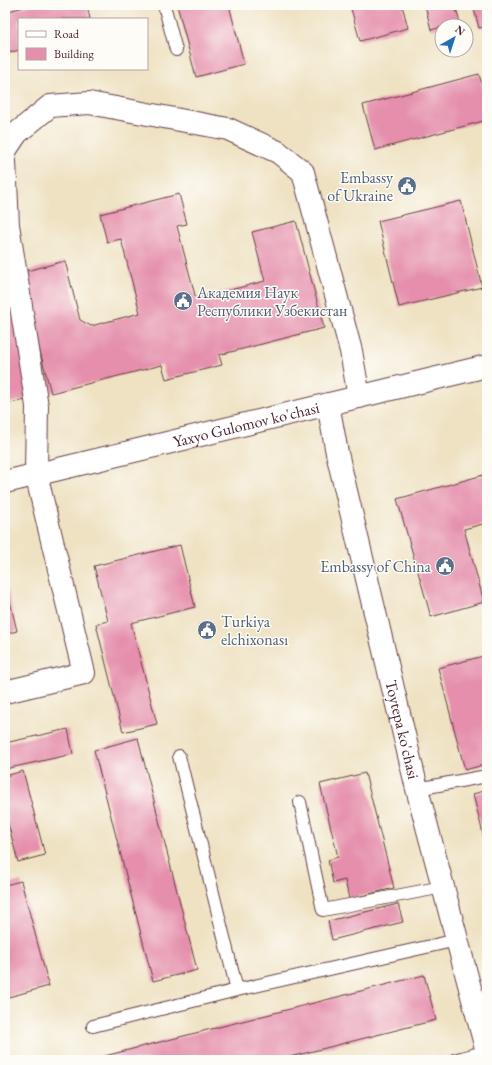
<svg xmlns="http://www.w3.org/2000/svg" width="492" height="1065" font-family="'EB Garamond',serif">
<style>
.building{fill:#e58fac}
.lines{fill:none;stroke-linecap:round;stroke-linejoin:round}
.lane-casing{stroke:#633c42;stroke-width:14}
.street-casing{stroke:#633c42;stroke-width:24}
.lane{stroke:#fff;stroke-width:12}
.street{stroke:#fff;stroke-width:22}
.labels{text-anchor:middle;stroke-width:3;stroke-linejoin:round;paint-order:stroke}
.service-label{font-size:16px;fill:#4e5e75;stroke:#fdfcf7;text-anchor:end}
.street-label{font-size:16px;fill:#4a1f2b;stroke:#fdfcf7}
</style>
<rect width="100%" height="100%" fill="#fdfcf7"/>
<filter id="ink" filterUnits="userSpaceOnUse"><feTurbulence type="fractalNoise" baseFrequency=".025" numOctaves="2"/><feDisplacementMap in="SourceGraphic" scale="8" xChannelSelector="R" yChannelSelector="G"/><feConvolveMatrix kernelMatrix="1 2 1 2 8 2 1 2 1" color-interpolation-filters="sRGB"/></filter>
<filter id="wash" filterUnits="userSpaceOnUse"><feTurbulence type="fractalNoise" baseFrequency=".012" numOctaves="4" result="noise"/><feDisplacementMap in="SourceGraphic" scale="16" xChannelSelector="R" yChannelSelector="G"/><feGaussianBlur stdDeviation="0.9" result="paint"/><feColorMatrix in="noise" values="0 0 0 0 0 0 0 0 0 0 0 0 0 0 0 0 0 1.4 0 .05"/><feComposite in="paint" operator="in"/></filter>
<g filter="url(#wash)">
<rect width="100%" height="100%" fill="#efe2c3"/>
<g id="blocks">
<!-- building -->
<path class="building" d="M31 5H87L90 19H19V50L5 54V12Z
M177 5H229L244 64 196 77Z
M350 5H402L408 28 360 41Z
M425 5H455L460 23 447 26H442V27L431 30Z
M473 5H487V26L479 28Z
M479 74 487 104V120L375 150 363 105Z
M179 194 187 224 177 226 196 299 265 281 252 232 296 221 324 328 219 355 222 365 166 379 162 365 51 393 19 273 65 261 80 320 91 326 140 313 121 239 107 242 100 214Z
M461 201 482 287 399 307 378 221Z
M5 240 31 399 5 404Z
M487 474V523L464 529 484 602 431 617 397 499Z
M180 545 195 607 131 623 157 724 123 732 96 624 108 621 94 566Z
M5 585H6L17 631 5 634Z
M487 655V764L465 770 438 668Z
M68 729 73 754 5 769V743Z
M138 738 197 970 153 981 94 750Z
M23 771 45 855 18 862 5 811V776Z
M365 773 394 888 349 899 345 880 333 883 328 860 338 857 320 784Z
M487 790V846H486L473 794Z
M21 881 49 986 5 998V885Z
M398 904 403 922 332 940 328 921Z
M424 975 436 1020 278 1060H89Z"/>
</g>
</g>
<g filter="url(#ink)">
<use href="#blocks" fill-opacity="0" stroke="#633c42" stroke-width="1"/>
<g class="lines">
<!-- lane casing -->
<g class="lane-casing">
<path id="lane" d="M164 5 176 50
M179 756 237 990
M417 789 487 776
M300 802 323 910 443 887
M93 1026 237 990 457 940
M454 1060 487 1051"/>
</g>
<!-- street casing -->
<g class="street-casing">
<g id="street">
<path d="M5 151 17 133 50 106 89 103 228 129 278 152 303 172 351 351 359 397"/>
<path d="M5 161 8 225 37 406 36 474 84 673 5 692"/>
<path id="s1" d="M328 404 337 453 417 789 487 1052"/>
<path id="s2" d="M5 482 487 366"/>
</g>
</g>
<!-- lane -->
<use href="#lane" class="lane"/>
<!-- street -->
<use href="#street" class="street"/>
</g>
</g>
<!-- icons -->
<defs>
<g id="civic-disc" transform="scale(1)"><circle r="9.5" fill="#5c6f8a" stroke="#fdfcf7"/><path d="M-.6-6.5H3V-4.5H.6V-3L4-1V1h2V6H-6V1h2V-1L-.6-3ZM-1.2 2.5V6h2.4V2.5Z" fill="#fff"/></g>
</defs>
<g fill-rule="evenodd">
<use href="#civic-disc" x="407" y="186"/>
<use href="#civic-disc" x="183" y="301"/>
<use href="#civic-disc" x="445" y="566"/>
<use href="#civic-disc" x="207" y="630"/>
</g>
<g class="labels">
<!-- service labels -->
<g class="service-label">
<text x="393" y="183">Embassy<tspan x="393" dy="18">of Ukraine</tspan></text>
<text x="197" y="298" text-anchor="start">Академия Наук<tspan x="197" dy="18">Республики Узбекистан</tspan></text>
<text x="431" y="572">Embassy of China</text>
<text x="221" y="627" text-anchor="start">Turkiya<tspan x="221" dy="18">elchixonası</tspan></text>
</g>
<!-- street labels -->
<g class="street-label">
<text dy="6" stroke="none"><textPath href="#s2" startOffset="248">Yaxyo Gulomov ko'chasi</textPath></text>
<text dy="6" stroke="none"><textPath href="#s1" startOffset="334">Toytepa ko'chasi</textPath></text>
</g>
</g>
<!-- margin -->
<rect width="492" height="1065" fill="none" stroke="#fdfcf7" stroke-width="20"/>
<!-- legend -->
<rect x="18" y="18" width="130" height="52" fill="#fdfcf7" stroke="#b5a4a5"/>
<rect x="26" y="31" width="20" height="6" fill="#ffffff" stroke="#b5a4a5"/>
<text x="54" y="38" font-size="12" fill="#4a1f2b">Road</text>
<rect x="26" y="48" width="20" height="12" fill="#e58fac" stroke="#b5a4a5"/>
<text x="54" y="58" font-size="12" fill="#4a1f2b">Building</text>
<!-- north arrow -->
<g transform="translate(454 38) rotate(39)"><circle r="19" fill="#fdfcf7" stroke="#b5a4a5"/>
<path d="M0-3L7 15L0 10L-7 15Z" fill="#1f6fb2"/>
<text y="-6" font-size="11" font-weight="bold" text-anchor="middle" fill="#4a1f2b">N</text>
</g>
</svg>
